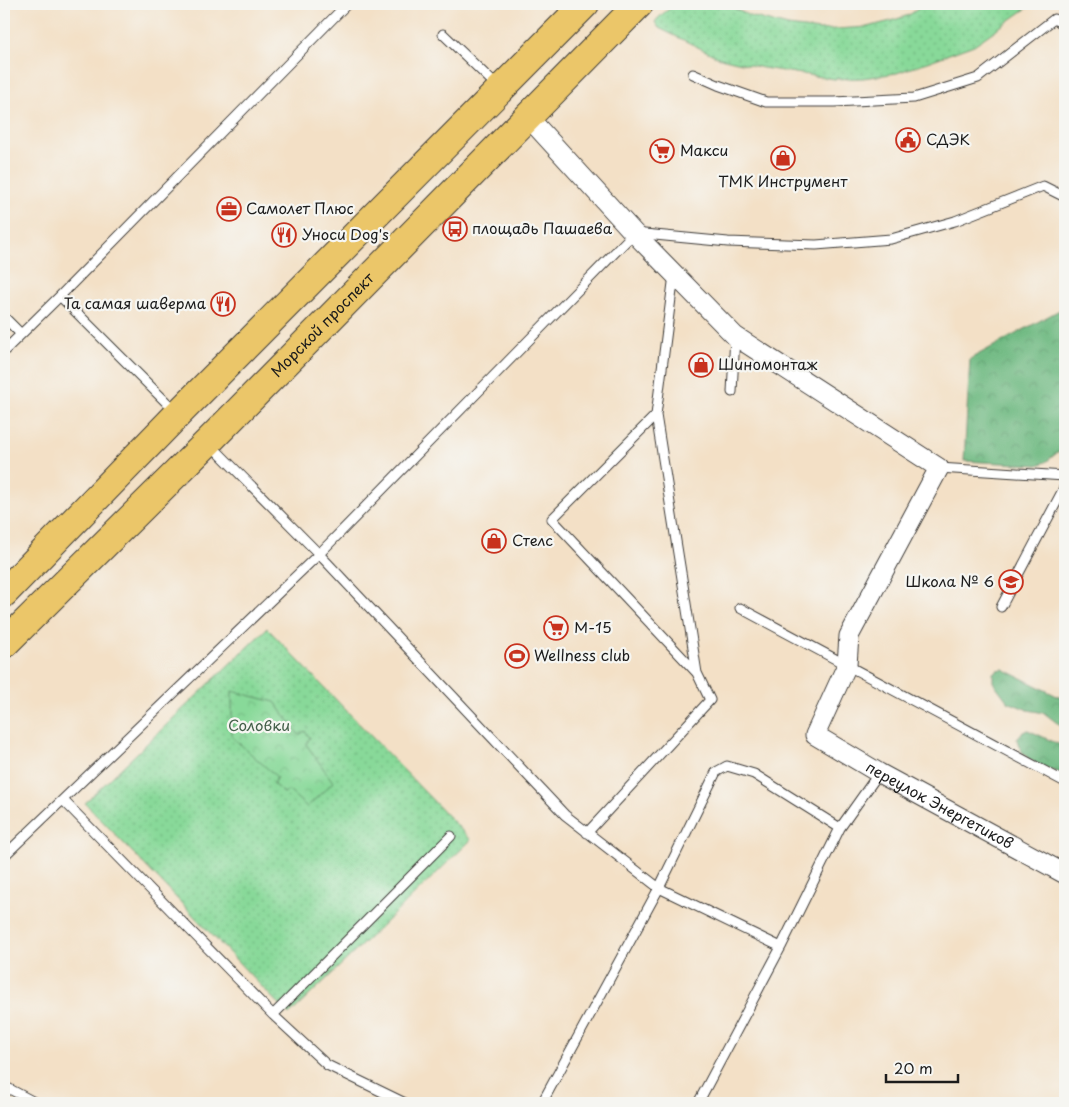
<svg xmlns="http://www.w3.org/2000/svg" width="1069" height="1107" font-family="'Playpen Sans',sans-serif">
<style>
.grass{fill:url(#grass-dots);stroke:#527a5a}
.forest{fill:url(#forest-crowns);stroke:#456a4e}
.park{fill:url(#park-crowns);stroke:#527a5a}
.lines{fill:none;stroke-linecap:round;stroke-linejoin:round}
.lane-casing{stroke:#3c3936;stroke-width:11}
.street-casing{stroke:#3c3936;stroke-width:21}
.primary-casing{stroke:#3c3936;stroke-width:30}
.lane{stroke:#fff;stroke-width:9}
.street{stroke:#fff;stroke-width:19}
.primary{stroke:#ebc669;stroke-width:28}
.labels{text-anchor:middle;stroke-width:4.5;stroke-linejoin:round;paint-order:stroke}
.poi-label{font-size:15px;fill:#1c1c1c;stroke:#f6f6f2;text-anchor:start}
.street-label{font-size:15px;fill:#1c1c1c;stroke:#f6f6f2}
.park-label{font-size:15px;fill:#425e48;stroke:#f6f6f2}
</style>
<defs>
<pattern id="grass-dots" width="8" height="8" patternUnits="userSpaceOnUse" patternTransform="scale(1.25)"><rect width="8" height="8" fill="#88d999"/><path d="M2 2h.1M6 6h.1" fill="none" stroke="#75ba83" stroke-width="1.8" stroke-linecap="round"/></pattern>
<pattern id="forest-crowns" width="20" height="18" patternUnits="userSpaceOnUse" patternTransform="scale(1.25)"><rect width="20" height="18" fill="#6eb981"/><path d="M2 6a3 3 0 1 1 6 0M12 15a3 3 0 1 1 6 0" fill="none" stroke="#5f9e6f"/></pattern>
<pattern id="park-crowns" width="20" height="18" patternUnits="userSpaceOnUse" patternTransform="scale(1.25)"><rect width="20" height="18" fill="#88d999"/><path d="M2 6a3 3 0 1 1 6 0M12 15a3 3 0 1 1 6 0" fill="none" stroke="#75ba83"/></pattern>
</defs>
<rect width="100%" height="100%" fill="#f6f6f2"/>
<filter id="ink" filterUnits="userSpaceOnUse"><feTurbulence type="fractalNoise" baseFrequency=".02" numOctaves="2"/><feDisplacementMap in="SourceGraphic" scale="10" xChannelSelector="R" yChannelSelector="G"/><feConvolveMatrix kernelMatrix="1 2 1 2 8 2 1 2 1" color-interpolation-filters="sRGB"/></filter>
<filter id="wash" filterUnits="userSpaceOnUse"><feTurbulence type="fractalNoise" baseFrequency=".0096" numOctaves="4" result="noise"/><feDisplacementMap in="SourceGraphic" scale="20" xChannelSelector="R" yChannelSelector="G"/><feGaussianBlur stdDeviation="1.12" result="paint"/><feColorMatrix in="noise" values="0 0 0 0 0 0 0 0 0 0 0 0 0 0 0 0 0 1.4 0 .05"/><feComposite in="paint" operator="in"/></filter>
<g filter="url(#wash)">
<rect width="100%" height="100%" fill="#f3e0c6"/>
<!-- grass -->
<path class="grass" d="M678 4H725L750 16 788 26 820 30 867 27 891 21 909 15 925 4H1038L1030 6 974 45 897 73 863 78 834 79 763 68 720 58 659 28 655 22C661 14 670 8 678 4Z
M267 628 471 840 289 1015 85 803Z"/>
<!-- forest -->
<path class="forest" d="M1065 307 1064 447 1046 462 1038 465 964 461 970 359Z
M1003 669 1065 700V729L1044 713 1028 710 1008 702 993 682V673L997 670Z
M1028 730 1065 747V776C1046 766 1022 764 1017 739L1023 732Z"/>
<!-- park -->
<path class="park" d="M232 691 275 702 299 735 305 731 310 738 306 744 333 782 307 807 289 791 284 793 273 784 277 777 232 737Z"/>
</g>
<g filter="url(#ink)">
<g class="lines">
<!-- lane casing -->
<g class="lane-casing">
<path id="lane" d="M443 34 498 87
M693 74 718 85 766 102H834L914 98 978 78 1054 19 1065 25
M60 296 176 412
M4 317 21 334
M4 351 60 296 347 4
M732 392 735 336
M656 415 697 673
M211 445 319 554 565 815 659 888 781 947
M939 468 1065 476
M1001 607 1065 486
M740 608 1065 782
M63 800 273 1015 451 836
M587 833 710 700 697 673 552 519 656 415 674 275
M4 856 319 554 634 233 728 242 816 245 891 239 955 221 1043 186 1065 197
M273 1015 327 1065 405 1103
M4 1086 36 1103
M542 1103 659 888 716 772 727 766 754 774 840 828
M698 1103 781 947 840 828 879 773"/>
</g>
<!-- street casing -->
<g class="street-casing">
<g id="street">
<path id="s1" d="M528 117 634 233 735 336 939 468 849 636 847 665 815 735 879 773 1065 874"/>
</g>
</g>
<!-- primary casing -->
<g class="primary-casing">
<g id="primary">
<path d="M4 593 178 414 585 4"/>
<path id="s2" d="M4 644 208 442 639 4"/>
</g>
</g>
<!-- lane -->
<use href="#lane" class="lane"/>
<!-- street -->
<use href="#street" class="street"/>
<!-- primary -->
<use href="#primary" class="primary"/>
</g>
</g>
<!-- icons -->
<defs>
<g id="civic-ring" transform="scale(1.25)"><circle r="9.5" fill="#f6f6f2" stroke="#c8321e" stroke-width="1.5"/><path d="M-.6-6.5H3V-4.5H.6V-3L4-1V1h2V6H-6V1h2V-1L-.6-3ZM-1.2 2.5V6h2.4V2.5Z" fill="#c8321e"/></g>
<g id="supermarket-ring" transform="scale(1.25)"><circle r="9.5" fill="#f6f6f2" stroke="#c8321e" stroke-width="1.5"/><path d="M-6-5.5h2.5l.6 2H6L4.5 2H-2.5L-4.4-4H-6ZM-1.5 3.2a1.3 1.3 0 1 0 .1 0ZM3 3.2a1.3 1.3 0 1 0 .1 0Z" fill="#c8321e"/></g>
<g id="shop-ring" transform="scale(1.25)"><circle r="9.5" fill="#f6f6f2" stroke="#c8321e" stroke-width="1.5"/><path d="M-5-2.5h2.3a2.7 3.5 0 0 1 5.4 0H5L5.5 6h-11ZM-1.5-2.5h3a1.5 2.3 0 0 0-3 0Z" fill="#c8321e"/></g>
<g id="office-ring" transform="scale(1.25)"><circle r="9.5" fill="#f6f6f2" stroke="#c8321e" stroke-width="1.5"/><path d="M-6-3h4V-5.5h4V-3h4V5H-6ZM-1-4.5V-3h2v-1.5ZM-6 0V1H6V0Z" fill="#c8321e"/></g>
<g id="bus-ring" transform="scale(1.25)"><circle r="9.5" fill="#f6f6f2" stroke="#c8321e" stroke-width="1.5"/><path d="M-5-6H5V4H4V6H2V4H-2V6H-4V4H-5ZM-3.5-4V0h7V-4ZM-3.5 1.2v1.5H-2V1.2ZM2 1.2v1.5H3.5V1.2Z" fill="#c8321e"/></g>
<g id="restaurant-ring" transform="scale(1.25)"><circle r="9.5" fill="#f6f6f2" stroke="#c8321e" stroke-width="1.5"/><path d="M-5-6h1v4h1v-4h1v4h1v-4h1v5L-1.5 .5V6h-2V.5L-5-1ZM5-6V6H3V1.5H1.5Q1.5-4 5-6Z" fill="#c8321e"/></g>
<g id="school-ring" transform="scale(1.25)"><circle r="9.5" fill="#f6f6f2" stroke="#c8321e" stroke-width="1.5"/><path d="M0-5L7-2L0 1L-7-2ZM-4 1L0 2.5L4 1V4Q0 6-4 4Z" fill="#c8321e"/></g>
<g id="stadium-ring" transform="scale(1.25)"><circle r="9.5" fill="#f6f6f2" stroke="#c8321e" stroke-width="1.5"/><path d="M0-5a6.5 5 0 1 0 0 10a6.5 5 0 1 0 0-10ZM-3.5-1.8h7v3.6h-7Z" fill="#c8321e"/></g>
</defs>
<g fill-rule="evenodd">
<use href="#civic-ring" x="908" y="140"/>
<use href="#supermarket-ring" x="662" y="151"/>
<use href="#shop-ring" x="783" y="158"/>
<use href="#office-ring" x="229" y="209"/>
<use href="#bus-ring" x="455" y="229"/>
<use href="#restaurant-ring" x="284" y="235"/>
<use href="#restaurant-ring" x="223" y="304"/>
<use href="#shop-ring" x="701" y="365"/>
<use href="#shop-ring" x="494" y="541"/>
<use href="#school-ring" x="1011" y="582"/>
<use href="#supermarket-ring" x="556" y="628"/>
<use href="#stadium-ring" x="517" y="656"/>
</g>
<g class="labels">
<!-- poi labels -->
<g class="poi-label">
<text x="926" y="145">СДЭК</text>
<text x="680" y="156">Макси</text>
<text x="783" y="187" text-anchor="middle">ТМК Инструмент</text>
<text x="246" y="214">Самолет Плюс</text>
<text x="472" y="234">площадь Пашаева</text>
<text x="302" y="240">Уноси Dog's</text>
<text x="206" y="309" text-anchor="end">Та самая шаверма</text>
<text x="718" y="370">Шиномонтаж</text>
<text x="512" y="546">Стелс</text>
<text x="994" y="587" text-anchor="end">Школа № 6</text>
<text x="574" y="633">М-15</text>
<text x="534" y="661">Wellness club</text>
</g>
<!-- street labels -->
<g class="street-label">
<text dy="5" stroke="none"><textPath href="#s2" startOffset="451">Морской проспект</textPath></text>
<text dy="5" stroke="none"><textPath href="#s1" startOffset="984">переулок Энергетиков</textPath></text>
</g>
<!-- park labels -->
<g class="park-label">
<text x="259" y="731">Соловки</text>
</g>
</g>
<!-- margin -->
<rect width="1069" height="1107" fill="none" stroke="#f6f6f2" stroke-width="20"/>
<!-- scale -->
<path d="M886 1074v8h72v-8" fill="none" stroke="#1c1c1c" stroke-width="2.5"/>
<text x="894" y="1074" font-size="15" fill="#1c1c1c" stroke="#f6f6f2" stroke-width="4" paint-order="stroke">20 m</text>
</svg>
